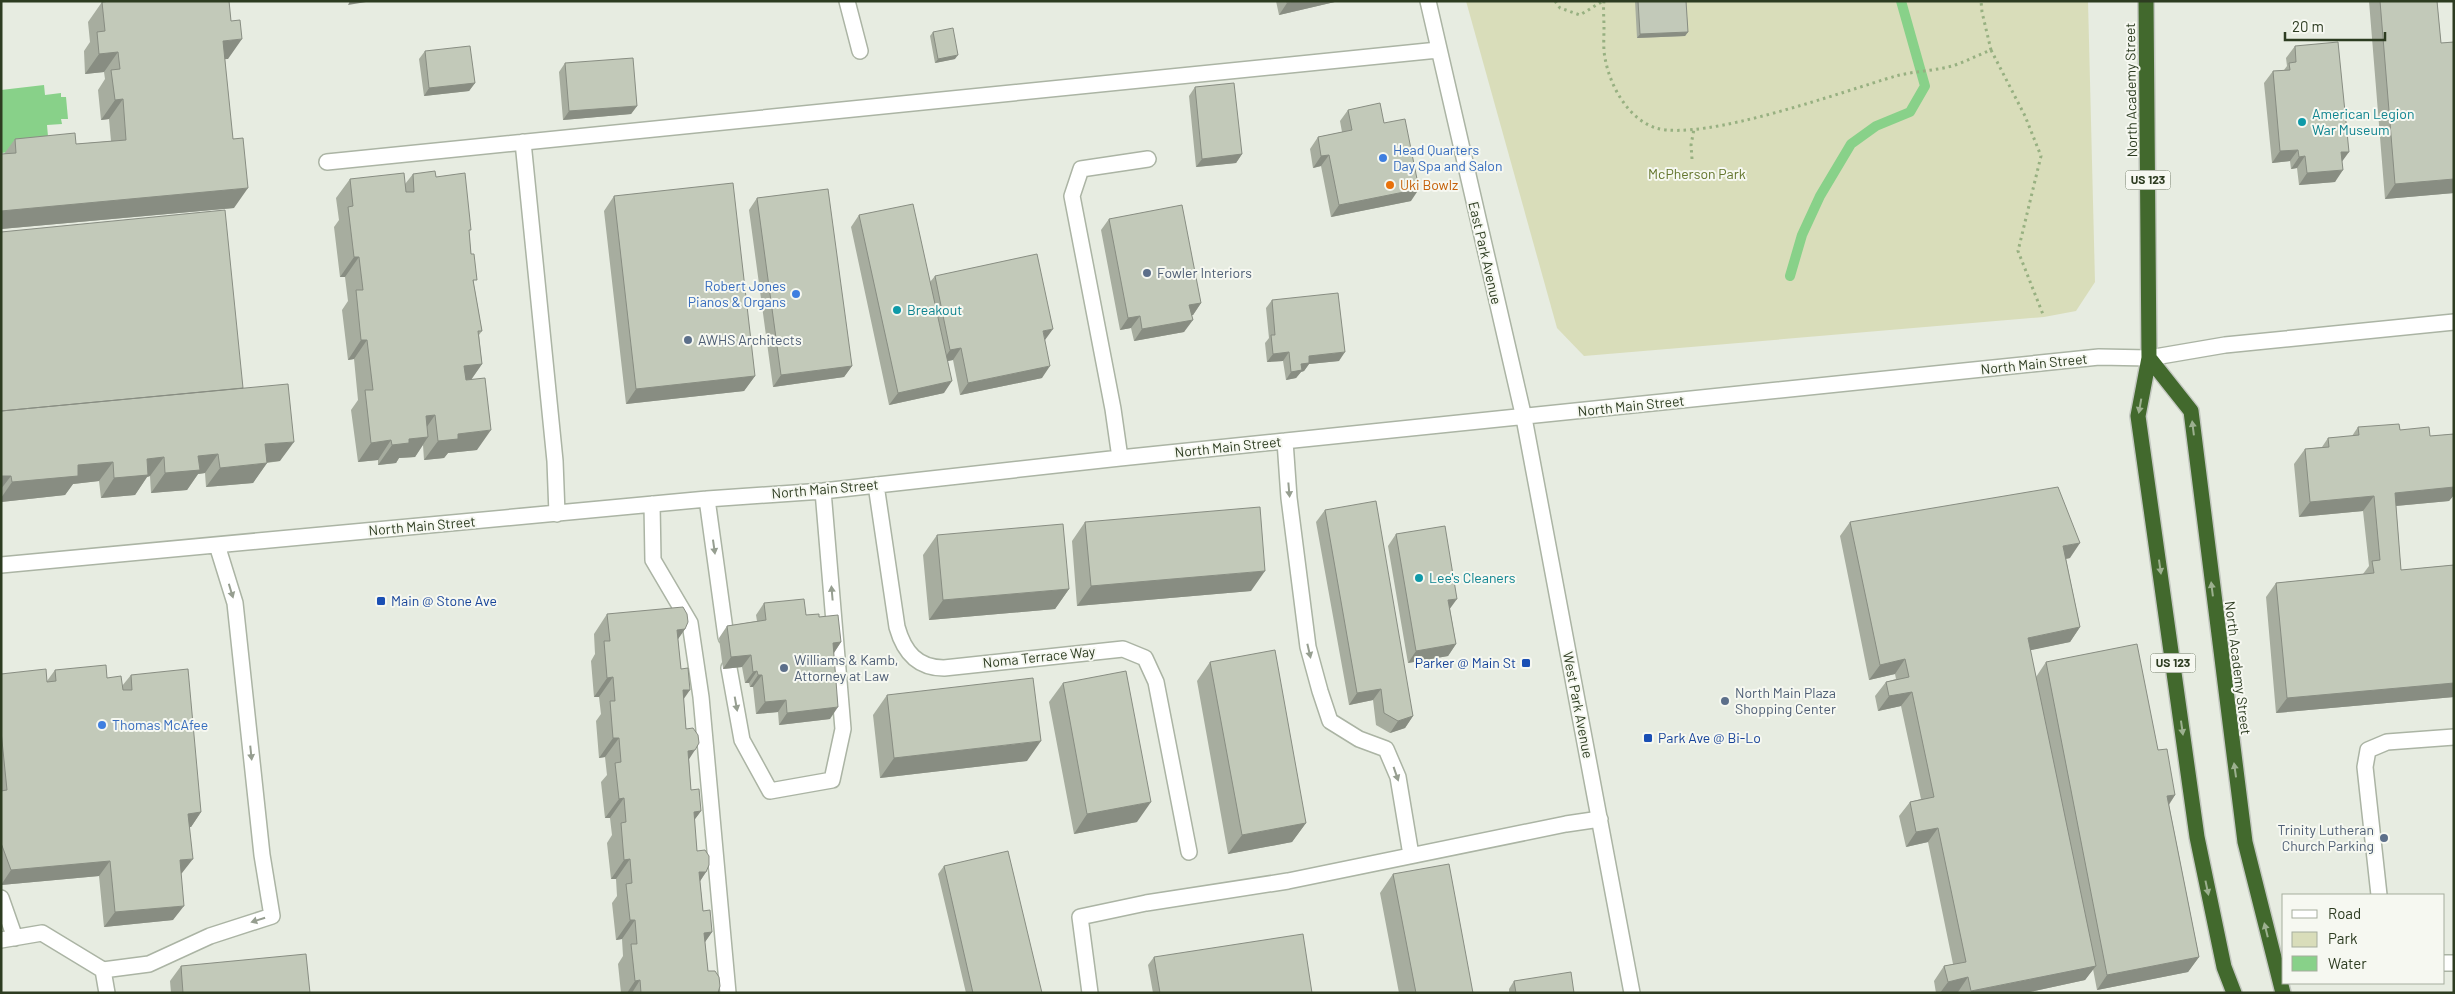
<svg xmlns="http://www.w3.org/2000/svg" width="2455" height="994" font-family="Barlow,sans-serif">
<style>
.green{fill:#d9ddba}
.water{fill:#88d189}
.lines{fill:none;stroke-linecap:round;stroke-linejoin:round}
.stream{stroke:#88d189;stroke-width:10}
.minor-casing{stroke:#abb4a4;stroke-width:18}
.highway-casing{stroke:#c4c8c1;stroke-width:18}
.path{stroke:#97b081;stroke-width:3;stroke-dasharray:2.5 4;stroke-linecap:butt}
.minor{stroke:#fff;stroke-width:15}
.highway{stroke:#42692d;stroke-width:15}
.wall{fill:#a7ad9f}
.shaded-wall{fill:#888d82}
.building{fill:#c2c9b9;stroke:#888d82}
.oneway{fill:#9cb08f}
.oneway2{fill:#969e90}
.culture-dot{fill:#0f9aa8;stroke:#f6f8f1;stroke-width:2}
.shop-dot{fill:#3f7fe0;stroke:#f6f8f1;stroke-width:2}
.food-dot{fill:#e8710a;stroke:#f6f8f1;stroke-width:2}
.service-dot{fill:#5c6f8a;stroke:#f6f8f1;stroke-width:2}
.transit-dot{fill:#1a4fb4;stroke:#f6f8f1;stroke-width:2}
.labels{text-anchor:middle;stroke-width:4;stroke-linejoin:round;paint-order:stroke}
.shield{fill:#f6f8f1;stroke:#69745f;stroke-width:1}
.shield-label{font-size:12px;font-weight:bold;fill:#2d3c21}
.street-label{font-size:14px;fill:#2d3c21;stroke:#f6f8f1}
.culture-label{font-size:14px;fill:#0d838f;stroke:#f6f8f1;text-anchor:start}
.shop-label{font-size:14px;fill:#366cbe;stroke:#f6f8f1;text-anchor:start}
.park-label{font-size:14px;fill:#62742b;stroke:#f6f8f1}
.food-label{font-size:14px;fill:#c56008;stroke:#f6f8f1;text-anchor:start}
.service-label{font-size:14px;fill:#4e5e75;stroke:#f6f8f1;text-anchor:start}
.transit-label{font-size:14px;fill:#164399;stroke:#f6f8f1;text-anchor:start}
</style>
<rect width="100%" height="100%" fill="#e7ece1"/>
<!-- green -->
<path class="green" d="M1466 1H2088L2095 282 2076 311 2044 317 1584 356 1557 328Z"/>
<!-- water -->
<path class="water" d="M44 85 45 95 61 93V97H66L68 119H61L62 124 47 125 49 148 1 153V90Z"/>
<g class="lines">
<!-- stream -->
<path class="stream" d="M1790 276 1802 235 1820 196 1851 144 1876 126 1910 112 1925 86 1901 1"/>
<!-- minor casing -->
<g class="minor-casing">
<path id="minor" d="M847 1 860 51
M1428 1 1524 418 1632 993
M523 142 555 461 557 514
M327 162 1438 50
M1285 441 1289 498 1308 647 1320 691 1330 721 1359 739 1386 749 1398 777 1411 855
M1120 458 1113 409 1072 196 1081 169 1148 159
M876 485 897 627C904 652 917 668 944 668L1123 649 1145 658 1156 682 1189 852
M707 499 726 637
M652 504 653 560 690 623 701 697 728 993
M1 565 707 499 823 491 1120 458 2099 357 2149 358 2225 345 2454 322
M729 668 742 740 770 791 832 780 843 729 823 491
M2379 895 2365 767 2368 750 2387 742 2454 737
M1 898 15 938
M1 940 42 933 103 970 149 964 210 936 272 916 262 855 235 603 217 545
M2444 963H2454
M103 970 107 993
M1090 993 1080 917 1146 903 1288 881 1566 824 1600 819"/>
</g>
<!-- highway casing -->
<g class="highway-casing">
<path id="highway" d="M2146 1 2149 358 2138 416 2197 837 2224 967 2234 993
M2149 358 2191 411 2245 842 2283 993"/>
</g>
<!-- path -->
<path class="path" d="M1555 1 1560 8 1580 15 1603 1
M1604 1C1603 9 1604 19 1604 28 1604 37 1603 48 1605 58 1610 86 1628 119 1656 128 1704 142 1844 91 1896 76 1914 71 1934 71 1952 66 1965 62 1978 55 1991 50L1982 12 1981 1
M1991 50 2025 116 2041 156 2018 251 2044 317
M1692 159 1691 145 1694 129"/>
<!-- minor -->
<use href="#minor" class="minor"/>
<!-- highway -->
<use href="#highway" class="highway"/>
</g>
<!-- wall -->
<path class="wall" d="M1276 1H1339L1279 15Z
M1635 1H1686L1688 32 1685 36 1637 38Z
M2369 1H2437L2441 43 2454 42V193L2385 199Z
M102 2 228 59H225L234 208 1 229V154H4L15 139 76 144 111 141 109 119 101 120 98 90 105 79 104 72 85 74 84 51 90 42 88 22Z
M933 32 955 59 935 63 930 36Z
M2295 46 2342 161 2335 182 2299 185 2297 168 2291 169 2290 161 2272 163 2264 83 2273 71 2284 70 2287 66 2286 58Z
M425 51 475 83 469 91 424 96 419 59Z
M565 63 637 106 631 114 563 120 559 72Z
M1195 87 1242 154 1236 163 1196 167 1189 96Z
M1348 110 1384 123 1411 201 1331 217 1321 166 1313 168 1310 149 1318 137 1342 132 1340 121Z
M413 174 436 177 469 232 474 285 482 331 479 335 482 364 471 380 477 450 448 453 444 458 424 460 423 445 415 457 399 458 396 463 378 465V460L358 462 351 410 358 400 354 359 348 360 342 310 348 301 345 277H340L334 227 339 220 336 198 350 179 405 184Z
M614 196 755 376 744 391 626 404 604 211Z
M757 198 852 366 844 377 773 387 749 210Z
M859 215 930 282 935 276 1045 340 1042 378 960 395 953 360 947 361 944 393 889 405 851 227Z
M1109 219 1201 303 1193 315H1192L1184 332 1134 341 1131 328 1120 330 1101 230Z
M1 232 243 388 280 461 267 463 253 483 206 487 205 473 198 474 187 490 151 493 150 476 147 477 135 495 101 498 99 481 73 484 65 495 1 502Z
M1272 300 1339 361 1309 364 1304 371 1301 372 1296 378 1286 380 1283 361 1267 362 1265 343 1269 338 1266 308Z
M2358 427 2400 430 2430 436 2454 434V495L2449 501 2396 506 2401 570 2454 565V697L2276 713 2266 597 2276 583 2363 574 2369 566 2363 511 2299 517 2294 464 2305 449 2322 447 2328 438 2352 436Z
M1325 510 1413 716 1405 728 1390 733 1376 725 1373 700 1349 705 1316 522Z
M1085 522 1251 591 1077 606 1072 541Z
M1850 522 2070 558 2066 559 2080 627 2070 642 2030 650 2036 677 2046 662 2158 750 2175 795 2169 805 2199 957 2188 972 2097 990 2093 969 2085 980 2025 993H1936L1934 981 1944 966 1953 964 1928 842 1906 847 1899 816 1910 802 1921 799 1901 706 1878 711 1875 696 1886 682 1896 679 1895 674 1869 680 1840 536Z
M1396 534 1450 609 1456 644 1448 656 1408 663 1388 546Z
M937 535 1069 589 1055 609 929 620 923 555Z
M764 603 806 615 819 617 841 642 834 653 830 719 779 725 778 712 756 714 753 687H750L749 683H745L742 667 723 669 719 638 727 626 757 621 756 615Z
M607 614 685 629 678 639 689 760 691 790 701 811 694 820 697 851 706 872 700 881 703 911 712 932 705 942 708 971 717 993H621L618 964 623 956 622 939 616 940 612 903 617 896 616 879H611L607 843 612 835 610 818H605L601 782 607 775 605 757 599 758 596 721 601 714 599 697H594L591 661 595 654 594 634Z
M1210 662 1306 823 1292 842 1228 854 1197 681Z
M55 670 107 678 122 686 131 675 201 812 191 827H190L182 873 181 874 173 920 104 927 99 876 1 885V674L47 681Z
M1063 683 1137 822 1074 834 1049 702Z
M887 695 1027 761 880 778 873 715Z
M944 866 1042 993H966L938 874Z
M1393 874 1473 993H1399L1380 893Z
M1154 957 1312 993H1153L1148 965Z
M181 966 310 993H171L170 981Z
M1514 981 1574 993H1509V989Z"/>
<!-- shaded-wall -->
<path class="shaded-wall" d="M350 1H372L348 5Z
M1295 1H1339L1279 15 1287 3Z
M1688 32 1685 36 1637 38 1640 34Z
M242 39 228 59 209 60 223 41Z
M118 52 104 72 85 74 99 54Z
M958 55 955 59 935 63 938 59Z
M475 83 469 91 424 96 429 88Z
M123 99 109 119 101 120 115 100Z
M637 106 631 114 563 120 569 111Z
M2298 150 2290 161 2272 163 2280 151Z
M2341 152H2349L2341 163Z
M1242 154 1236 163 1196 167 1202 159Z
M1329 155 1321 166 1313 168 1321 156Z
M2305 156 2297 168 2291 169 2299 157Z
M2343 170 2335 182 2299 185 2307 173Z
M2454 179V193L2385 199 2395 184Z
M248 188 234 208 1 229V211Z
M1419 189 1411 201 1331 217 1339 205Z
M354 257H359L345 277H340Z
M1201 303 1193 315 1181 317 1189 305Z
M1140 316 1131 328 1120 330 1128 318Z
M1193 320 1184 332 1134 341 1142 329Z
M1053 329 1045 340 1043 331Z
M361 340H367L354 359 348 360Z
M961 348 953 360 942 362 950 350Z
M1289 352 1283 361 1267 362 1273 354Z
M1345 352 1339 361 1309 364 1304 371 1301 372 1296 378 1286 380 1291 372 1301 364 1309 356Z
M482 364 468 384 451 386 464 366Z
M852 366 844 377 773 387 781 375Z
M1050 366 1042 378 960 395 968 383Z
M755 376 744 391 626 404 636 389Z
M952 381 944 393 889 405 898 393Z
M435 415 422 434 426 416Z
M491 430 477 450 448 453 444 458 424 460 438 441 458 434Z
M428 437 415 457 399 458 396 463 378 465 392 445 409 439Z
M391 440 378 460 358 462 371 443Z
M294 442 280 461 251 464 265 444Z
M218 454 205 473 198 474 187 490 151 493 165 473 198 456Z
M164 457 150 476 147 477 135 495 101 498 114 478 147 459Z
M113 462 99 481 73 484 65 495 1 502V498L12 482 78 465Z
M267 463 253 483 206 487 220 468Z
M1 476H11L1 489Z
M2454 487V495L2449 501 2384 507 2395 493Z
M2374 496 2363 511 2299 517 2310 502Z
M2080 543 2070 558 2053 561 2063 546Z
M1265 571 1251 591 1077 606 1091 586Z
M1069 589 1055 609 929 620 943 600Z
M1457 599 1449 610 1448 600Z
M2080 627 2070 642 2017 653 2028 638Z
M685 629 671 649 677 630Z
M841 642 833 654V643Z
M1456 644 1448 656 1408 663 1416 651Z
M751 655 742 667 723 669 731 657Z
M1905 659 1895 674 1869 680 1880 665Z
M757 671 749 683H745L753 672Z
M758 675H762L753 687H750Z
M613 677 599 697H594L607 678Z
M2454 683V697L2276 713 2287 698Z
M1381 689 1373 700 1349 705 1357 693Z
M683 690H690L676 710Z
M1912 692 1901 706 1878 711 1889 696Z
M786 700 778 712 756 714 765 702Z
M838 707 830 719 779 725 787 713Z
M1413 716 1405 728 1390 733 1398 721Z
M613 738H619L605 757 599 758Z
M1041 741 1027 761 880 778 894 758Z
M695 750 682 770 688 751Z
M2175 795 2165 810 2167 796Z
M624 798 610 818H605L619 799Z
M1151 802 1137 822 1074 834 1087 814Z
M701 811 687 830 694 812Z
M201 812 191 827 178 829 188 814Z
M1306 823 1292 842 1228 854 1242 835Z
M1938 828 1928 842 1906 847 1916 832Z
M193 859 182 873 169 875 180 860Z
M630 859 616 879H611L624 860Z
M110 861 99 876 1 885 11 870Z
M699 872H706L693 892Z
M184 906 173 920 104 927 115 912Z
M630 920H635L622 939 616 940Z
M712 932 698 952 704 933Z
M2199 957 2188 972 2097 990 2107 975Z
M2096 966 2085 980 2025 993H1970L1971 991Z
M1968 977 1958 992 1940 993 1948 982Z
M640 980 632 993H627L635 981Z"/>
<!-- building -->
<path class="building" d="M111 1H229L231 21 240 20 242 39 223 41 233 139 243 138 248 188 1 211V154L16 153 15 139 75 133 76 144 126 140 123 99 115 100 111 70 120 69 118 52 99 54 97 32 105 31 102 2Z
M1287 1H1295L1287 3Z
M1638 1H1686L1688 32 1640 34Z
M2380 1H2437L2441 43 2454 42V179L2395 184Z
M953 28 958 55 938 59 933 32Z
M2338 42 2349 152H2341L2343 170 2307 173 2305 156 2299 157 2298 150 2280 151 2273 71 2290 70 2289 63 2296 62 2295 46Z
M470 46 475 83 429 88 425 51Z
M633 58 637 106 569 111 565 63Z
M1234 83 1242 154 1202 159 1195 87Z
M1380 103 1384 123 1405 119 1419 189 1339 205 1329 155 1321 156 1318 137 1352 130 1348 110Z
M435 171 436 177 465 173 471 230H469L471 254H474L477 280H473L482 331H478L482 364 464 366 466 380 485 378 491 430 458 434V439L438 441 435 415 426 416 428 437 409 439V443L392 445 391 440 371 443 365 390H373L367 340H361L356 290H363L359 257H354L348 207 353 206 350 179 404 173 406 192H414L413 174Z
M733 183 755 376 636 389 614 196Z
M828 189 852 366 781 375 757 198Z
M913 204 952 381 898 393 859 215Z
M1182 205 1201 303 1189 305 1193 320 1142 329 1140 316 1128 318 1109 219Z
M225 210 243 388 1 411V232Z
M1037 254 1053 329 1043 331 1050 366 968 383 961 348 950 350 935 276Z
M1338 293 1345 352 1309 356V363L1301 364 1302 370 1291 372 1289 352 1273 354 1271 335H1275L1272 300Z
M288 384 294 442 265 444 267 463 220 468 218 454 198 456 200 470 165 473 164 457 147 459 148 475 114 478 113 462 78 465V476L12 482 11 476H1V411Z
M2399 424 2400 430 2429 427 2430 436 2454 434V487L2395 493 2401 570 2454 565V683L2287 698 2276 583 2374 573 2372 561 2380 560 2374 496 2310 502 2305 449 2329 447 2328 438 2359 435 2358 427Z
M2058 487 2080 543 2063 546 2080 627 2028 638 2096 966 1971 991 1968 977 1948 982 1944 966 1966 962 1938 828 1916 832 1910 802 1934 797 1912 692 1889 696 1886 682 1909 677 1905 659 1880 665 1850 522Z
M1376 501 1413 716 1398 721 1384 713 1381 689 1357 693 1325 510Z
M1260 507 1265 571 1091 586 1085 522Z
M1063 524 1069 589 943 600 937 535Z
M1445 526 1457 599 1448 600 1456 644 1416 651 1396 534Z
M804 599 806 615 819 614V617L838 615 841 642 833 643 838 707 787 713 786 700 765 702 762 675H758L757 671 753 672 751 655 731 657 727 626 766 620 764 603Z
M683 607 687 614 688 622 685 629 677 630 681 669 688 668 690 690H683L686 729 693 728 698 735 699 743 695 750 688 751 691 790 699 789 701 811 694 812 697 851 705 850 709 856V865L706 872H699L703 911 710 910 712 932 704 933 708 971H715L719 977 720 986 718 993H641L640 980 635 981 631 944H637L635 920H630L626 884 632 883 630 859 624 860 621 823 626 822 624 798 619 799 615 763 621 762 619 738H613L610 701H615L613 677 607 678 604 641H610L607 614Z
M2137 644 2158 750 2167 749 2175 795 2167 796 2199 957 2107 975 2046 662Z
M1275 650 1306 823 1242 835 1210 662Z
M106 665 107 678 121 676 123 690H132L131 675 188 669 201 812 188 814 193 859 180 860 184 906 115 912 110 861 11 870 1 843V791L7 790 1 731V674L46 669 47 682 56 681 55 670Z
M1126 671 1151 802 1087 814 1063 683Z
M1033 678 1041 741 894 758 887 695Z
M1008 851 1042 993H973L944 866Z
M1449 864 1473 993H1416L1393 874Z
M1303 934 1312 993H1160L1154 957Z
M306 954 310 993H183L181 966Z
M1571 972 1574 993H1516L1514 981Z"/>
<!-- one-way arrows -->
<defs><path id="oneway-solid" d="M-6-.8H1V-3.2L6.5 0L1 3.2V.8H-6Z" transform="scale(1.25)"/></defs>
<g class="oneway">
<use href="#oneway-solid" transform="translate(2140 406) rotate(100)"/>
<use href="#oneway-solid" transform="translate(2193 428) rotate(-97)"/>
<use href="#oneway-solid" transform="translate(2160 567) rotate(82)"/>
<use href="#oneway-solid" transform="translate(2212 589) rotate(-97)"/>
<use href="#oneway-solid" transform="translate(2182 728) rotate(82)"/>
<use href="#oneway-solid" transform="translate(2235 770) rotate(-98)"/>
<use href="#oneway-solid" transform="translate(2207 888) rotate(78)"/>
<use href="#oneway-solid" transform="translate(2266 930) rotate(-104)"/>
</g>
<g class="oneway2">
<use href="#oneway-solid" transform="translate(1289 490) rotate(85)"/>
<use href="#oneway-solid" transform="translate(714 547) rotate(82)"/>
<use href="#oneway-solid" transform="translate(231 591) rotate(73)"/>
<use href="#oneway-solid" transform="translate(832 593) rotate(-95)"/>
<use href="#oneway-solid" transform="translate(1309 651) rotate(77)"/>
<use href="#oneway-solid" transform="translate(736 704) rotate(80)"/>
<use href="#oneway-solid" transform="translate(251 753) rotate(84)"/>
<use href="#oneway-solid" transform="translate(1396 774) rotate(71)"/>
<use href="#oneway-solid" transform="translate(258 920) rotate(162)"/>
</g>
<!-- markers -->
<g class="culture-dot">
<circle cx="2302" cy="122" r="5"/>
<circle cx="897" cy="310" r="5"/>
<circle cx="1419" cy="578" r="5"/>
</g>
<g class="shop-dot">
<circle cx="1383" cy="158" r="5"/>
<circle cx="796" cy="294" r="5"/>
<circle cx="102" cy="725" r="5"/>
</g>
<circle class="food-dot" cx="1390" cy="185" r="5"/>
<g class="service-dot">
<circle cx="1147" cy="273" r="5"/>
<circle cx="688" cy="340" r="5"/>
<circle cx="784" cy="668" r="5"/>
<circle cx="1725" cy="701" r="5"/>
<circle cx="2384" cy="838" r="5"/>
</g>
<g class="transit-dot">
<rect x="376" y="596" width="10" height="10" rx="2.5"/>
<rect x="1521" y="658" width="10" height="10" rx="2.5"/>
<rect x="1643" y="733" width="10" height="10" rx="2.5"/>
</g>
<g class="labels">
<!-- shield labels -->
<g class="shield">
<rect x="2125.5" y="170.5" width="45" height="19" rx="4"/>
<rect x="2150.5" y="653.5" width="45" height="19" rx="4"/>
</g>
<g class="shield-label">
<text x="2148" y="184">US 123</text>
<text x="2173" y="667">US 123</text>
</g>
<!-- street labels -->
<g class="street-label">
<text transform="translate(2131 90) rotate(-91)" y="5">North Academy Street</text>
<text transform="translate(1485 253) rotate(77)" y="5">East Park Avenue</text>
<text transform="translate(2034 364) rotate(-6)" y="5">North Main Street</text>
<text transform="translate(1631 406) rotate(-6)" y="5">North Main Street</text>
<text transform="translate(1228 447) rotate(-6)" y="5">North Main Street</text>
<text transform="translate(825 489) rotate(-5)" y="5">North Main Street</text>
<text transform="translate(422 526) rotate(-5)" y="5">North Main Street</text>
<text transform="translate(1039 657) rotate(-6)" y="5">Noma Terrace Way</text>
<text transform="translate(2238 668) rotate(83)" y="5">North Academy Street</text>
<text transform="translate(1578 705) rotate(79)" y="5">West Park Avenue</text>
</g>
<!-- culture labels -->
<g class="culture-label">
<text x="2312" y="119">American Legion<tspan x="2312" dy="16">War Museum</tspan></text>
<text x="907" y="315">Breakout</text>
<text x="1429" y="583">Lee's Cleaners</text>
</g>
<!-- shop labels -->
<g class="shop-label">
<text x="1393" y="155">Head Quarters<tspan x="1393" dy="16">Day Spa and Salon</tspan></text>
<text x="786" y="291" text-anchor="end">Robert Jones<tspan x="786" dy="16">Pianos &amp; Organs</tspan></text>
<text x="112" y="730">Thomas McAfee</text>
</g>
<!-- park labels -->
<g class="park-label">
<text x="1697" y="179">McPherson Park</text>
</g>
<!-- food labels -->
<g class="food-label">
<text x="1400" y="190">Uki Bowlz</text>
</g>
<!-- service labels -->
<g class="service-label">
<text x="1157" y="278">Fowler Interiors</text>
<text x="698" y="345">AWHS Architects</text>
<text x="794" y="665">Williams &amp; Kamb,<tspan x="794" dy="16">Attorney at Law</tspan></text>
<text x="1735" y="698">North Main Plaza<tspan x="1735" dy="16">Shopping Center</tspan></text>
<text x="2374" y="835" text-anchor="end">Trinity Lutheran<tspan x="2374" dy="16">Church Parking</tspan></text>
</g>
<!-- transit labels -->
<g class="transit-label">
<text x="391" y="606">Main @ Stone Ave</text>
<text x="1516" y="668" text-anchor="end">Parker @ Main St</text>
<text x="1658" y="743">Park Ave @ Bi-Lo</text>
</g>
</g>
<!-- border -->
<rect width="2455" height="994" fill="none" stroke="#2d3c21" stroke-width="5"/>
<!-- legend -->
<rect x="2282" y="894" width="162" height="90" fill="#f6f8f1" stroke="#a6ad9e"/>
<rect x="2292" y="910" width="25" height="8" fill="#ffffff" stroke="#a6ad9e"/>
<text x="2328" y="919" font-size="15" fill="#2d3c21">Road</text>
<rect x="2292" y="932" width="25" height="15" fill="#d9ddba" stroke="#a6ad9e"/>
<text x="2328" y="944" font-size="15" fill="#2d3c21">Park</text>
<rect x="2292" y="956" width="25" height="15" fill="#88d189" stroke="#a6ad9e"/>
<text x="2328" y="969" font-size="15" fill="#2d3c21">Water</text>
<!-- scale -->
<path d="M2285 32v8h100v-8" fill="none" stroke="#2d3c21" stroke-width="2.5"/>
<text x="2292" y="32" font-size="15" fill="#2d3c21" stroke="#f6f8f1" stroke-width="4" paint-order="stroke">20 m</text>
</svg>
